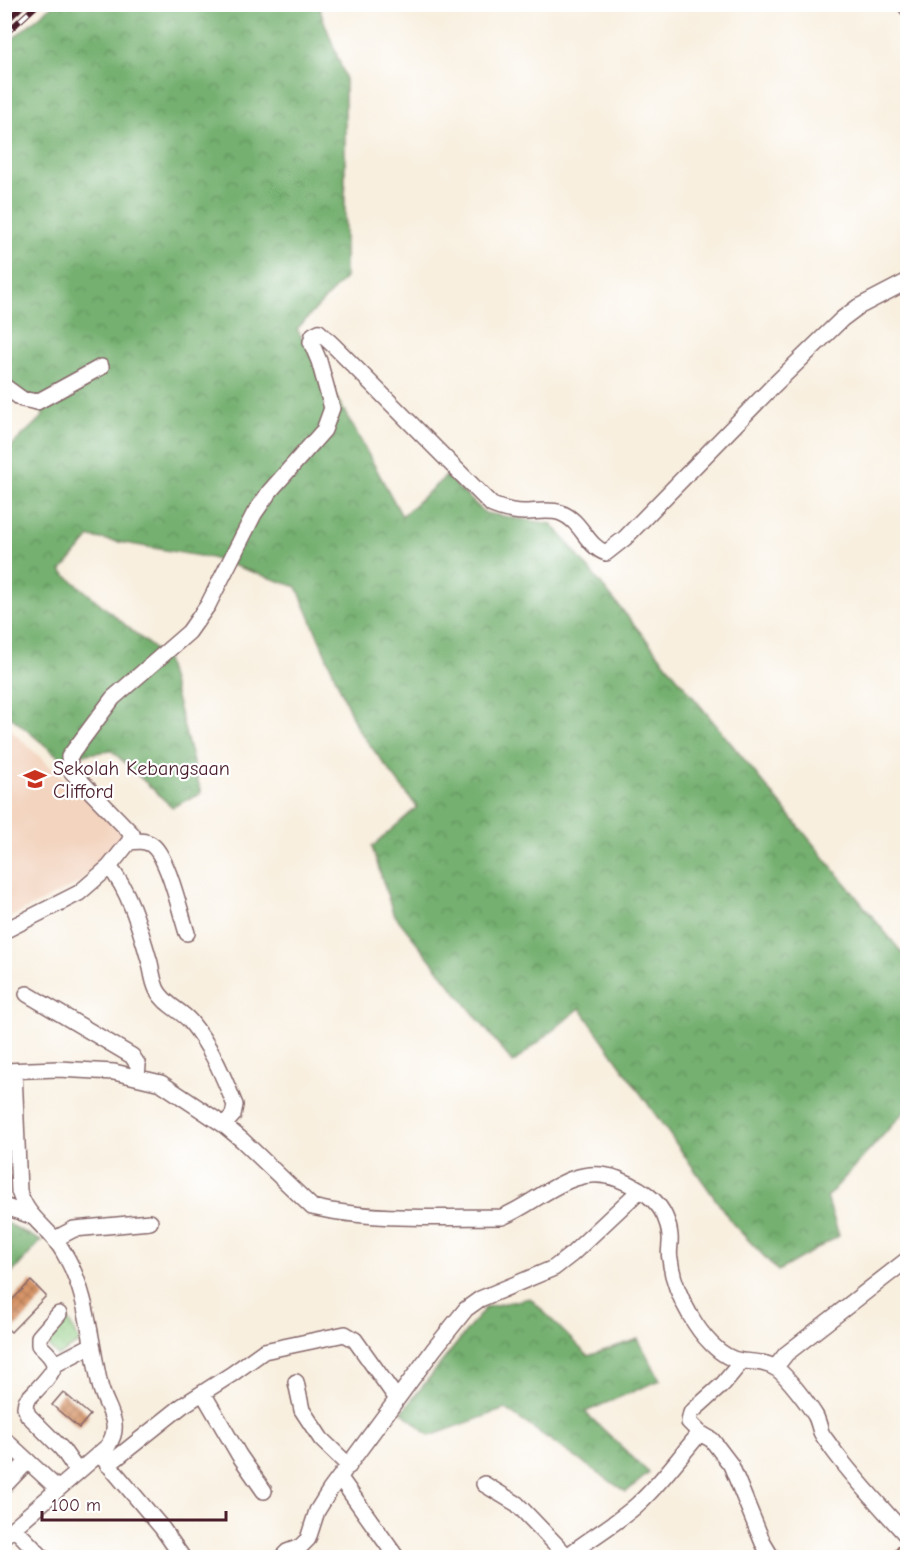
<svg xmlns="http://www.w3.org/2000/svg" width="912" height="1562" font-family="'Comic Neue',sans-serif">
<style>
.built{fill:#f3d4bf}
.forest{fill:url(#forest-crowns);stroke:#5f684e;stroke-width:1.5}
.park{fill:url(#park-dots);stroke:#6d7656;stroke-width:1.5}
.building{fill:url(#building-cross-hatch)}
.lines{fill:none;stroke-linecap:round;stroke-linejoin:round}
.minor-casing{stroke:#87686a;stroke-width:18}
.highway-casing{stroke:#87686a;stroke-width:26}
.minor{stroke:#fff;stroke-width:15}
.highway{stroke:#f5c16b;stroke-width:22}
.rail-casing{stroke:#4a1f2b;stroke-width:6}
.rail{stroke:#fff;stroke-width:4;stroke-dasharray:11;stroke-linecap:butt}
.labels{text-anchor:middle;stroke-width:4.5;stroke-linejoin:round;paint-order:stroke}
.poi-label{font-size:20px;fill:#4a1f2b;stroke:#fff;text-anchor:start}
</style>
<defs>
<pattern id="forest-crowns" width="20" height="18" patternUnits="userSpaceOnUse" patternTransform="scale(1.5)"><rect width="20" height="18" fill="#74b070"/><path d="M2 6a3 3 0 1 1 6 0M12 15a3 3 0 1 1 6 0" fill="none" stroke="#618f5c"/></pattern>
<pattern id="park-dots" width="8" height="8" patternUnits="userSpaceOnUse" patternTransform="scale(1.5)"><rect width="8" height="8" fill="#90cc82"/><path d="M2 2h.1M6 6h.1" fill="none" stroke="#7eaf70" stroke-width="1.8" stroke-linecap="round"/></pattern>
<pattern id="building-cross-hatch" width="8" height="8" patternUnits="userSpaceOnUse" patternTransform="scale(1.5)"><rect width="8" height="8" fill="#d89669"/><path d="M0 0l8 8M0 8l8-8" fill="none" stroke="#b17a57"/></pattern>
</defs>
<rect width="100%" height="100%" fill="#fff"/>
<filter id="ink" filterUnits="userSpaceOnUse"><feTurbulence type="fractalNoise" baseFrequency=".0167" numOctaves="2"/><feDisplacementMap in="SourceGraphic" scale="12" xChannelSelector="R" yChannelSelector="G"/><feConvolveMatrix kernelMatrix="1 2 1 2 8 2 1 2 1" color-interpolation-filters="sRGB"/></filter>
<filter id="wash" filterUnits="userSpaceOnUse"><feTurbulence type="fractalNoise" baseFrequency=".008" numOctaves="4" result="noise"/><feDisplacementMap in="SourceGraphic" scale="24" xChannelSelector="R" yChannelSelector="G"/><feGaussianBlur stdDeviation="1.35" result="paint"/><feColorMatrix in="noise" values="0 0 0 0 0 0 0 0 0 0 0 0 0 0 0 0 0 1.4 0 .05"/><feComposite in="paint" operator="in"/></filter>
<g filter="url(#wash)">
<rect width="100%" height="100%" fill="#f8efdf"/>
<!-- built -->
<path class="built" d="M4 724 125 835 79 883 5 920Z"/>
<!-- forest -->
<path class="forest" d="M53 5H318L345 77V278L297 329 354 428 402 516 446 476 485 513 552 524 907 959V1109L827 1197 839 1236 778 1271 733 1224 580 1008 513 1063 393 913 372 847 417 807 357 728 297 587 211 558 90 537 61 571 166 659 201 793 172 807 112 751 59 757 5 712V452L44 415 5 378 4 48 18 34Z
M5 1222 41 1241 5 1281H4Z
M530 1298 588 1356 638 1339 660 1380 585 1412 649 1473 626 1492 505 1409 430 1436 402 1412 486 1307Z"/>
<!-- park -->
<path class="park" d="M68 1320 80 1342 58 1356 45 1343Z"/>
<g id="blocks">
<!-- building -->
<path class="building" d="M31 1281 46 1296 11 1332 4 1326V1308Z
M63 1392 90 1415 79 1428 52 1405Z"/>
</g>
</g>
<g filter="url(#ink)">
<use href="#blocks" fill-opacity="0" stroke="#87686a" stroke-width="1.5"/>
<g class="lines">
<!-- minor casing -->
<g class="minor-casing">
<path id="minor" d="M904 4 908 9
M4 386 22 399 37 402 101 367
M129 842C137 841 145 840 152 845 168 857 180 912 187 933
M4 931 79 893 109 867
M27 994 132 1056 138 1065 137 1077
M4 1071 58 1069 114 1072 161 1083 224 1125 242 1140 312 1207C370 1221 442 1217 502 1217 541 1201 572 1162 618 1179 646 1190 667 1205 670 1236 671 1244 668 1252 670 1259 672 1277 680 1298 690 1315 700 1333 720 1359 742 1361 754 1362 767 1362 777 1369 787 1376 808 1404 815 1415 818 1420 819 1426 821 1432 823 1437 828 1442 831 1447 854 1479 882 1508 908 1537
M224 1125 233 1115 235 1105C222 1074 212 1048 190 1021 180 1010 164 1004 157 990 153 982 152 972 150 963 141 933 130 890 109 867L129 842 132 834 71 771 69 757 113 698 189 632 208 605 254 514 270 491 324 430 332 408 319 361 311 342 313 335 319 332 334 346 492 505C502 509 513 512 524 512 536 512 550 509 561 513 582 521 586 546 606 553L625 538 772 387 842 319 858 307 908 281
M4 1206 31 1216
M55 1239 74 1229 150 1222
M59 1314 39 1337V1345C44 1350 53 1357 54 1365 54 1374 32 1394 26 1401L25 1407 28 1415 62 1449 78 1472
M742 1361 723 1384 695 1409 691 1413 689 1422 700 1433 712 1440 731 1465 763 1543 772 1558
M54 1365 92 1345
M775 1368 786 1354 908 1259
M296 1382 302 1410 321 1439 349 1466
M203 1393 239 1455 264 1491
M4 1439 58 1489
M102 1457 162 1528 183 1558
M108 1465 182 1406 232 1374 264 1351 345 1334 355 1340 397 1399
M340 1478 397 1558
M484 1484 517 1504 567 1556
M4 1486 28 1461
M14 1528 43 1558
M4 1536 108 1446C112 1439 115 1433 114 1424 112 1411 103 1399 100 1385 90 1342 88 1292 64 1253 50 1227 28 1221 19 1191L14 1071
M281 1558 287 1552 300 1547 308 1539 317 1511 330 1490 434 1349 466 1309 480 1299 554 1268 572 1254 640 1190
M565 1558C589 1538 617 1524 639 1503 662 1482 680 1456 700 1433"/>
</g>
<!-- highway casing -->
<g class="highway-casing">
<path id="highway" d="M905 1558 908 1554"/>
</g>
<!-- minor -->
<use href="#minor" class="minor"/>
<!-- highway -->
<use href="#highway" class="highway"/>
<!-- rail casing -->
<g class="rail-casing">
<path id="rail" d="M4 23 24 4
M4 35 38 4"/>
</g>
<!-- rail -->
<use href="#rail" class="rail"/>
</g>
</g>
<!-- icons -->
<defs>
<g id="school-bare" transform="scale(1.8)"><path d="M0-5L7-2L0 1L-7-2ZM-4 1L0 2.5L4 1V4Q0 6-4 4Z" fill="#c8321e" stroke="#fff" stroke-width="2.5" paint-order="stroke"/></g>
</defs>
<g fill-rule="evenodd">
<use href="#school-bare" x="35" y="779"/>
</g>
<g class="labels">
<!-- poi labels -->
<g class="poi-label">
<text x="53" y="775">Sekolah Kebangsaan<tspan x="53" dy="23">Clifford</tspan></text>
</g>
</g>
<!-- margin -->
<rect width="912" height="1562" fill="none" stroke="#fff" stroke-width="24"/>
<!-- scale -->
<path d="M42 1511v9h184v-9" fill="none" stroke="#4a1f2b" stroke-width="3"/>
<text x="51" y="1511" font-size="18" fill="#4a1f2b" stroke="#ffffff" stroke-width="4.5" paint-order="stroke">100 m</text>
</svg>
